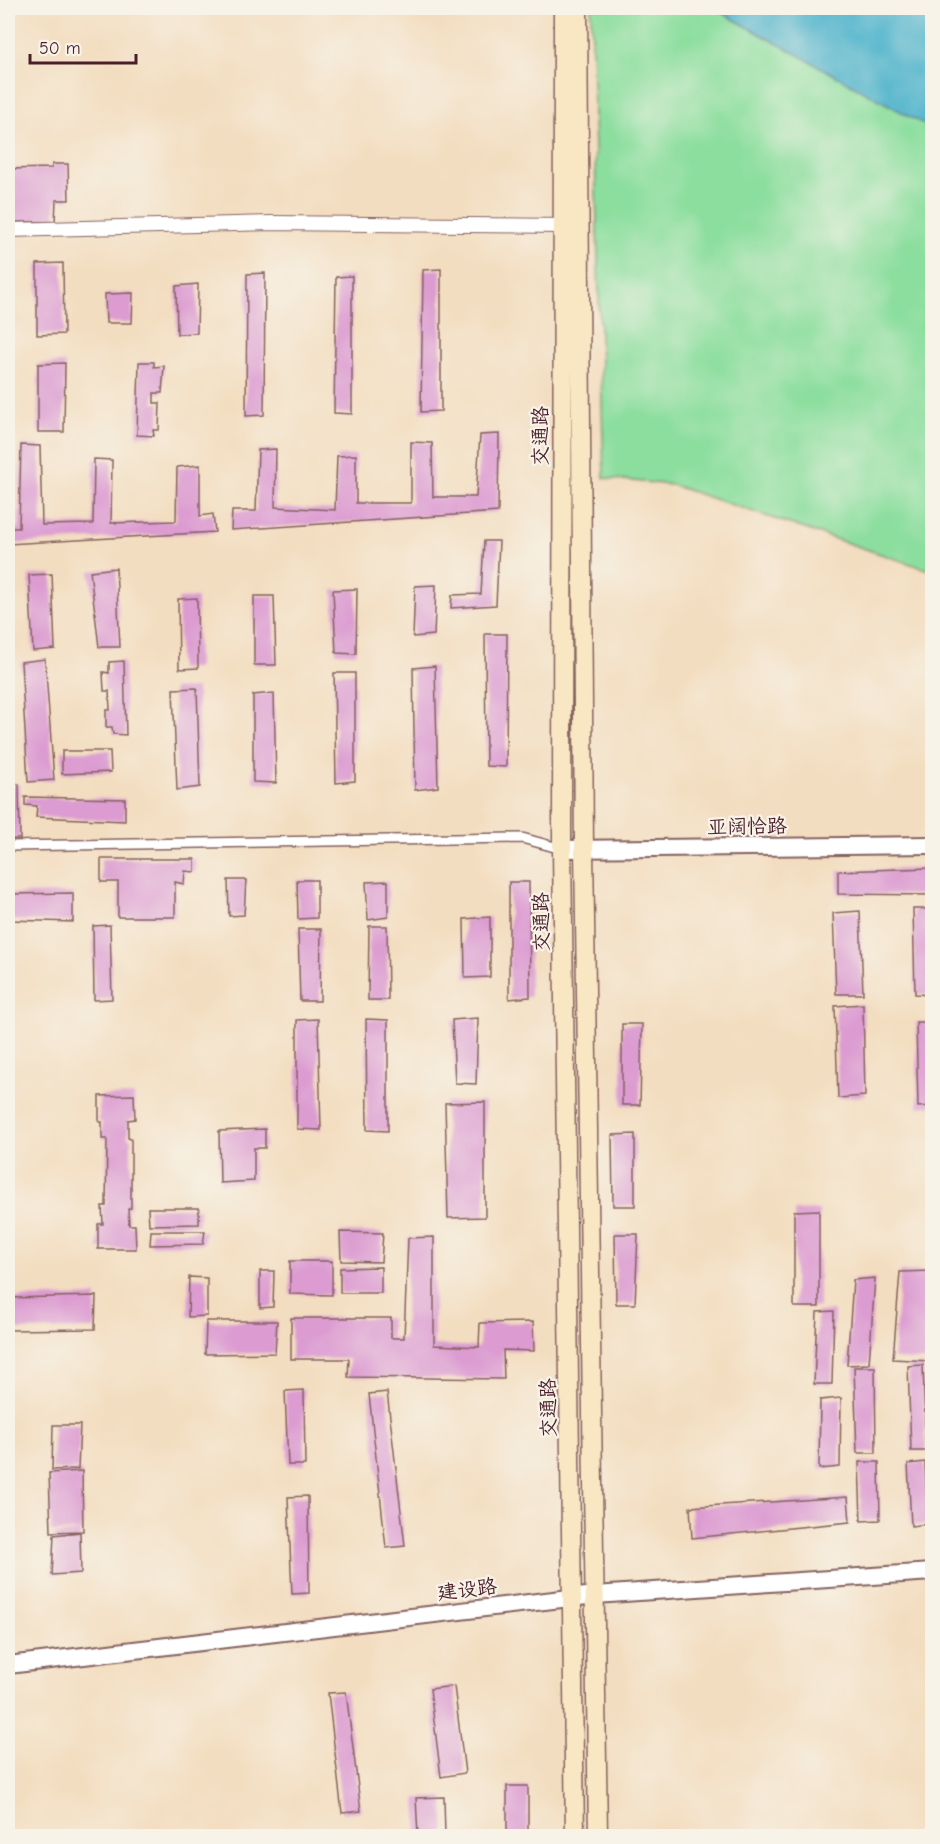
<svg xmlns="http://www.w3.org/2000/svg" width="940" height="1844" font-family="'Comic Neue','LXGW WenKai TC',sans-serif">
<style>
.green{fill:#8cde9f;stroke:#6b7e65;stroke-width:1.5}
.water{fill:#4db3cc;stroke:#4c697c;stroke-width:1.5}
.building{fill:#dc9bd1}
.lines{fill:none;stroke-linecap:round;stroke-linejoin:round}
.pedestrian-casing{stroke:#85625f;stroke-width:12}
.minor-casing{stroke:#85625f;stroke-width:16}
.tertiary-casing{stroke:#85625f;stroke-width:20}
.secondary-casing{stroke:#85625f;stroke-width:21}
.pedestrian{stroke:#fff;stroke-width:9}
.minor{stroke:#fff;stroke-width:14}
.tertiary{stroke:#fff;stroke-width:16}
.secondary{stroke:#f9e7c3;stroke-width:18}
.labels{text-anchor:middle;stroke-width:4.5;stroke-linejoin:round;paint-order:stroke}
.street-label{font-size:20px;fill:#4a1f2b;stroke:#f7f3e8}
</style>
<rect width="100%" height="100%" fill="#f7f3e8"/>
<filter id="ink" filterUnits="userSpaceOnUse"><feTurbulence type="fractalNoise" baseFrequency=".0167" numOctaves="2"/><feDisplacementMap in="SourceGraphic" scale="12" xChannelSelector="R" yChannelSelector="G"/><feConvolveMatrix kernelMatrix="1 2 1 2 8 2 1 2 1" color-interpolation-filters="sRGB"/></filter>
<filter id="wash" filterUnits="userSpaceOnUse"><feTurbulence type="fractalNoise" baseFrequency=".008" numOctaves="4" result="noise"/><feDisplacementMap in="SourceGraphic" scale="24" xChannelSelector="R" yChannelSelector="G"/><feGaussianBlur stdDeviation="1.35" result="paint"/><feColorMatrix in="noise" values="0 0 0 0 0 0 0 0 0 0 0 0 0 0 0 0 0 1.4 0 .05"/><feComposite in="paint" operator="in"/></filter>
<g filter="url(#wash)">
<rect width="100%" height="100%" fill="#f3ddc0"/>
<!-- green -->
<path class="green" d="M591 8H932V571L672 485 604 478Z"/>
<!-- water -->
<path class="water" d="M713 8H932V129Z"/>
<g id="blocks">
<!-- building -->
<path class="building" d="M52 164H68L69 200H56L55 222H8V169L52 168Z
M63 263 64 334 37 335V264Z
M441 269V411L421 412 423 270Z
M265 273 264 415 246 416 247 274Z
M352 276V414L334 413 336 277Z
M198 284 197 333 177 334 176 286Z
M133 293 132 323H106L105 294Z
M139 362H154V367L164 366 162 393H154V403H160L159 430H153L154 436 137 435Z
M65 363 64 432H38V364Z
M499 434 498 512 231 530 232 511H256L258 450 276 449 275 507 335 510 337 456 356 455V503H411V442L432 443 433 497H476L480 435Z
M21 445 40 446 42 525 93 524 94 459 112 460 111 523 176 521 177 467 200 465V516L213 514 215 532 8 544V528H19Z
M484 541H499L496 605 451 608 452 595 481 594Z
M116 568 120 647H99L90 571Z
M52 574 55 649 33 651 29 575Z
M436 585 434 635 413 637 415 586Z
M357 589 356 654 336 653 333 590Z
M254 596H274L276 665H254Z
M197 598 198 668 179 669 178 599Z
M485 634H507L506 767 486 766Z
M45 659 54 780 28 782 21 662Z
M124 661 126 735 113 734 112 727H106V710H110L109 691H104L103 672 109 673V662Z
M435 666 438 787 415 790 413 668Z
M334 673H355V781L336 783Z
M197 688 200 787 177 790 173 689Z
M274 693 276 783 253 782V695Z
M62 751H110L111 772 62 774Z
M19 784 20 839H8V785Z
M25 797 125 799V821L36 817 37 806 25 805Z
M101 859H195V872L185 871 184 884 175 882V917H118V882H101Z
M932 868V895L838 894V871Z
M228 880H246L244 915 229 916Z
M297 880H317V918L298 919Z
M388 881V917L368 920 366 882Z
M509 882H529L530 997 509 999Z
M73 893V922L10 920V894Z
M913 909H932V995L915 994Z
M860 911 863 994H836L833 913Z
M490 917V977L465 978 464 919Z
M110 925 112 999 94 1000 93 926Z
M369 926H387L388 1000H368Z
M298 929H321L320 1001H300Z
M863 1004 865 1096 838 1098 835 1006Z
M478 1018 476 1084 455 1083 452 1020Z
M318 1019 321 1130 297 1129V1020Z
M366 1019 388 1020V1131L367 1130Z
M916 1022H932V1106L918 1107Z
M622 1024H642L640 1105H622Z
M134 1095 135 1119 128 1120V1138L131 1139V1208L128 1209 129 1225H135L136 1249H98V1224H103L102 1206H106L107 1139H102V1122H99V1096Z
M485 1102V1217L448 1218 445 1103Z
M265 1129V1148H254V1181L220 1183 219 1131Z
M635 1134V1206H613L612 1135Z
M148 1208H199V1224L149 1225Z
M819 1210V1307H794V1211Z
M151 1231H205L203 1244 150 1245Z
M340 1232 383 1233 381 1262 341 1261Z
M615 1234H638L635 1304H616Z
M434 1237V1345L479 1347 480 1323 533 1322 534 1351 503 1350 504 1379 348 1377 349 1359H291V1318H391V1338H404L408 1238Z
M290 1261H332V1295L290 1294Z
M381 1267V1293H340V1268Z
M260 1271H274L273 1307 260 1308Z
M932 1271 930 1361 893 1359 900 1272Z
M189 1277 207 1278V1316L188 1317Z
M875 1278 869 1364 847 1365 853 1280Z
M96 1296 95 1329 8 1330V1298Z
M834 1311 832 1384H814L817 1312Z
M206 1321H277L275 1353 205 1354Z
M923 1365 926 1451H911L908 1366Z
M854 1367H875L876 1453H857Z
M304 1390 305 1465H288L285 1391Z
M387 1392 405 1546 386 1548 369 1394Z
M841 1398 840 1467 819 1469 820 1400Z
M53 1425H80L78 1469 52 1470Z
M859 1462H879L880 1520 861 1521Z
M925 1462 928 1524 911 1526 908 1464Z
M82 1471 83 1531 51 1532 49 1473Z
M308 1496 309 1593 292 1594 288 1497Z
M848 1497 850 1522 692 1538 690 1507Z
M80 1532 81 1573 52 1575 54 1535Z
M454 1686 465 1773 441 1777 430 1689Z
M346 1692 361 1811 342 1813 328 1693Z
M507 1786H528V1836H507Z
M444 1797 445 1836H418L416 1798Z
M375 1830V1836H353V1831Z"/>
</g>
</g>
<g filter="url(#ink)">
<use href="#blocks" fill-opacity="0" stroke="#85625f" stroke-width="1.5"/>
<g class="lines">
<!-- pedestrian casing -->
<g class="pedestrian-casing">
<path id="pedestrian" d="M8 846 522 838 562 849"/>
</g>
<!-- minor casing -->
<g class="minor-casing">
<path id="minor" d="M8 230 271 223 563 226"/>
</g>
<!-- tertiary casing -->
<g class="tertiary-casing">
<path id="tertiary" d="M562 849 932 845
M8 1665 595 1595 932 1572"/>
</g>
<!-- secondary casing -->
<g class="secondary-casing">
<path id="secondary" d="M563 8 562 849 575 1836
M578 8 584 849 598 1836"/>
</g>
<!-- pedestrian -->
<use href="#pedestrian" class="pedestrian"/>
<!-- minor -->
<use href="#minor" class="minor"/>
<!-- tertiary -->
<use href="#tertiary" class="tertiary"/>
<!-- secondary -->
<use href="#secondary" class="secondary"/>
</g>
</g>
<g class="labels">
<!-- street labels -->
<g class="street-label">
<text transform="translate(540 436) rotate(-90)" y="7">交通路</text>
<text transform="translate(747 826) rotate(-1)" y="7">亚阔恰路</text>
<text transform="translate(541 922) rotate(-91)" y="7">交通路</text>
<text transform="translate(548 1408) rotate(-91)" y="7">交通路</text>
<text transform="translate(467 1589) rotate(-7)" y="7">建设路</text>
</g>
</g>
<!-- margin -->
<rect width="940" height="1844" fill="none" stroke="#f7f3e8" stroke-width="30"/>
<!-- scale -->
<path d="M30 54v9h106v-9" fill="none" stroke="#4a1f2b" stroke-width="3"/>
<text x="39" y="54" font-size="18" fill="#4a1f2b" stroke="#f7f3e8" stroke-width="4.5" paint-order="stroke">50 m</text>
</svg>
